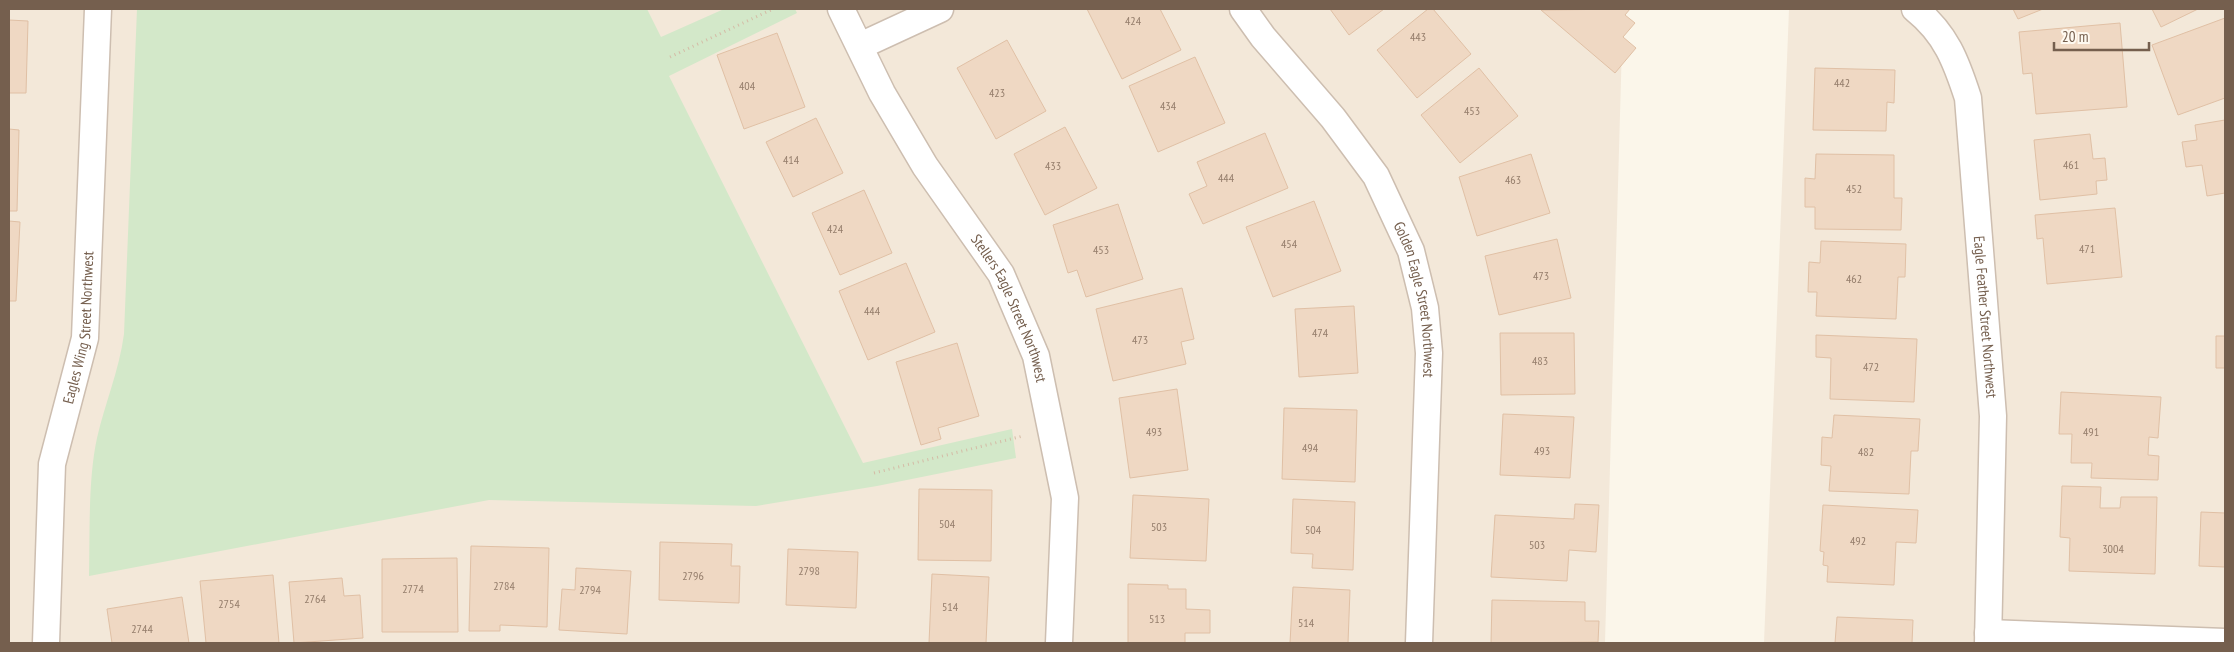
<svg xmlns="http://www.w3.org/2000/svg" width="2234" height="652" font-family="'PT Sans Narrow',sans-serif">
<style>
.residential{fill:#f3e8d9}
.green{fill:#d3e8c9}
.building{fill:#efd8c3;stroke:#e0c0a5}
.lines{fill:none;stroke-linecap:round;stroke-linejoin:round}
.street-casing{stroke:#cdbeb0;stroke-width:29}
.path{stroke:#d4bba6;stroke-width:3;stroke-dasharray:1 4;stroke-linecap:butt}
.street{stroke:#fff;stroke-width:26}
.labels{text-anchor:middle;stroke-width:4;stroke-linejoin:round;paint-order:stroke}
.number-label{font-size:12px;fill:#947d6b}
.street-label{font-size:15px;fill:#755f4e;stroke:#fef9f0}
</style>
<rect width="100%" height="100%" fill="#fbf6ea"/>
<!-- residential -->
<path class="residential" d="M9 9H1623L1605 643H9Z
M1789 9H2225V643H1764Z"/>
<!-- green -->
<path class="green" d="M137 9H647L661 37 724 9H795L797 13 669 76 863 463 1012 429 1016 458 877 486 756 506 489 500 89 576C90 534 88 479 97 438 105 403 119 371 124 334Z"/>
<!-- building -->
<path class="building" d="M1087 9H1160L1181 50 1122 79Z
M1330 9H1384L1349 35Z
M1428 9H1433L1471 54 1417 98 1377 50Z
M1630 9 1625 15 1635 23 1623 37 1636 48 1615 73 1541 10Z
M2013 9H2043L2018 19Z
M2152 9H2198L2161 27Z
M2225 18V98L2178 115 2152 45Z
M9 20 28 21 26 93H9Z
M2120 23 2127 107 2036 114 2032 73 2023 74 2019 32Z
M777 33 805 107 744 129 717 55Z
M1007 40 1046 111 996 139 957 68Z
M1195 57 1225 123 1158 152 1129 86Z
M1479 68 1518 116 1460 163 1421 115Z
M1815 68 1895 70 1894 103 1887 102 1886 131 1813 130Z
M816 118 843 173 793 197 766 142Z
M2225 120V193L2207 196 2202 165 2186 167 2182 142 2197 140 2195 125Z
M1065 127 1097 188 1045 215 1014 154Z
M9 129 19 130 17 211H9Z
M1265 133 1288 188 1203 224 1189 194 1207 186 1197 162Z
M2090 134 2093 159 2105 158 2107 180 2096 181 2097 194 2040 200 2034 140Z
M1531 154 1550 213 1477 236 1459 177Z
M1816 154 1894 155V198H1902L1901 230 1815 229V207H1805V178L1815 179Z
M864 190 892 253 840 275 812 213Z
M1314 201 1341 271 1273 297 1246 227Z
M1118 204 1143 279 1086 297 1077 270 1068 273 1053 225Z
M2115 208 2122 277 2047 284 2043 238 2037 239 2035 215Z
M9 221 20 222 16 301H9Z
M1557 239 1571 298 1499 315 1485 256Z
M1821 241 1906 244 1905 277H1898L1896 319 1816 316 1817 292H1808L1809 262 1820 263Z
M906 263 935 332 868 360 839 291Z
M1182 288 1194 339 1181 342 1186 364 1113 381 1096 309Z
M1354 306 1358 373 1299 377 1295 309Z
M1500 333H1574L1575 394 1501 395Z
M1816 335 1917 339 1914 402 1830 399 1831 358 1816 357Z
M2216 336H2225V368H2216Z
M957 343 979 416 938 428 941 439 921 445 896 362Z
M1177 389 1188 470 1130 478 1119 398Z
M2061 392 2161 397 2158 438 2149 437 2148 455 2159 456 2158 480 2091 478 2092 463H2071L2072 434H2059Z
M1284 408 1357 410 1355 482 1282 479Z
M1503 414 1574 417 1570 478 1500 475Z
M1834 415 1920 419 1918 451H1911L1909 494 1829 491 1831 466 1821 465 1822 437 1832 438Z
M2062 486 2101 487 2100 508H2120L2121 497H2157L2155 574 2069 571 2070 538 2060 537Z
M919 489 992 490 991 561 918 560Z
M1133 495 1209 499 1206 561 1130 558Z
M1293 499 1355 502 1353 570 1312 568 1313 554 1291 553Z
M1575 504 1599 505 1596 552 1569 550 1567 581 1491 577 1495 515 1574 519Z
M1823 505 1918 510 1916 543 1896 542 1894 585 1827 582 1828 566 1823 565 1824 552 1820 551Z
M2201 512 2225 513V567L2199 566Z
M660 542 732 544 731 566H740L739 603 659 600Z
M471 546 549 548 547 627 500 625V631H469Z
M788 549 858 552 856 608 786 605Z
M457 558 458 632H382V559Z
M576 568 631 571 627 634 559 630 562 589 575 590Z
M932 574 989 577 986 643H929Z
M273 575 279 643H206L200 581Z
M342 578 344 596 360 595 363 638 294 643 289 582Z
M1128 584 1168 585V589H1186V609L1210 610V633H1185V643H1128Z
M1293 587 1350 590 1348 643H1290Z
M182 597 189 643H112L107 609Z
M1492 600 1585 602V621H1599L1598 642 1491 643Z
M1837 617 1913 620 1912 643H1835Z"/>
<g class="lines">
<!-- street casing -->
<g class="street-casing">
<g id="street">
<path id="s1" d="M841 9 882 93 925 166 1001 274 1036 356 1065 498 1059 643"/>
<path id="s2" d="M1243 9 1263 37 1333 118 1376 176 1411 251 1425 308 1429 353 1419 643"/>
<path id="s3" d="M1915 9C1946 34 1956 61 1968 98L1993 416 1988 643"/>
<path d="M860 46 940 9"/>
<path d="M1988 633 2225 642"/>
<path id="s4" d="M46 643 52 464 85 338 98 9"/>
</g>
</g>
<!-- path -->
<path class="path" d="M670 57 773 9
M874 473 1023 436"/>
<!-- street -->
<use href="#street" class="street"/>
</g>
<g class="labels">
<!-- number labels -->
<g class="number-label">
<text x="1133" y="25">424</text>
<text x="1418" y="41">443</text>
<text x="1842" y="87">442</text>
<text x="747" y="90">404</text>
<text x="997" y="97">423</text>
<text x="1168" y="110">434</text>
<text x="1472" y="115">453</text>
<text x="791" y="164">414</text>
<text x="2071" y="169">461</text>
<text x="1053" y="170">433</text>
<text x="1226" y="182">444</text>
<text x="1513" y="184">463</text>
<text x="1854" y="193">452</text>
<text x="835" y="233">424</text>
<text x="1289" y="248">454</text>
<text x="2087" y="253">471</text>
<text x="1101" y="254">453</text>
<text x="1541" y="280">473</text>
<text x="1854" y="283">462</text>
<text x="872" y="315">444</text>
<text x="1320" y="337">474</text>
<text x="1140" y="344">473</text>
<text x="1540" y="365">483</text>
<text x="1871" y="371">472</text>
<text x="1154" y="436">493</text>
<text x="2091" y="436">491</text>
<text x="1310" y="452">494</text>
<text x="1542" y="455">493</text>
<text x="1866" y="456">482</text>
<text x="947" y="528">504</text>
<text x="1159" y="531">503</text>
<text x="1313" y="534">504</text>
<text x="1858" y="545">492</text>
<text x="1537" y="549">503</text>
<text x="2113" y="553">3004</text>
<text x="809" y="575">2798</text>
<text x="693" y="580">2796</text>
<text x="504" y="590">2784</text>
<text x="413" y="593">2774</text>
<text x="590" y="594">2794</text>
<text x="315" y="603">2764</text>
<text x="229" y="608">2754</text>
<text x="950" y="611">514</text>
<text x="1157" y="623">513</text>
<text x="1306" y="627">514</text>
<text x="142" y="633">2744</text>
</g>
<!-- street labels -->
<g class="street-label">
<text dy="5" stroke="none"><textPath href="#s2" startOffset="345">Golden Eagle Street Northwest</textPath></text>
<text dy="5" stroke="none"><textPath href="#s1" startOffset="345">Stellers Eagle Street Northwest</textPath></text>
<text dy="5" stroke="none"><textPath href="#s3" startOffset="325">Eagle Feather Street Northwest</textPath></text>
<text dy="5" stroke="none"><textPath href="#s4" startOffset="319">Eagles Wing Street Northwest</textPath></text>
</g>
</g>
<!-- border -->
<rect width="2234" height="652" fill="none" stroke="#755f4e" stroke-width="20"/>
<!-- scale -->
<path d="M2054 42v8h95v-8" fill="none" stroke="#755f4e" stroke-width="2.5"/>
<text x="2062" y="42" font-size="15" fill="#755f4e" stroke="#fef9f0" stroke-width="4" paint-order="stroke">20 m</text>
</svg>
